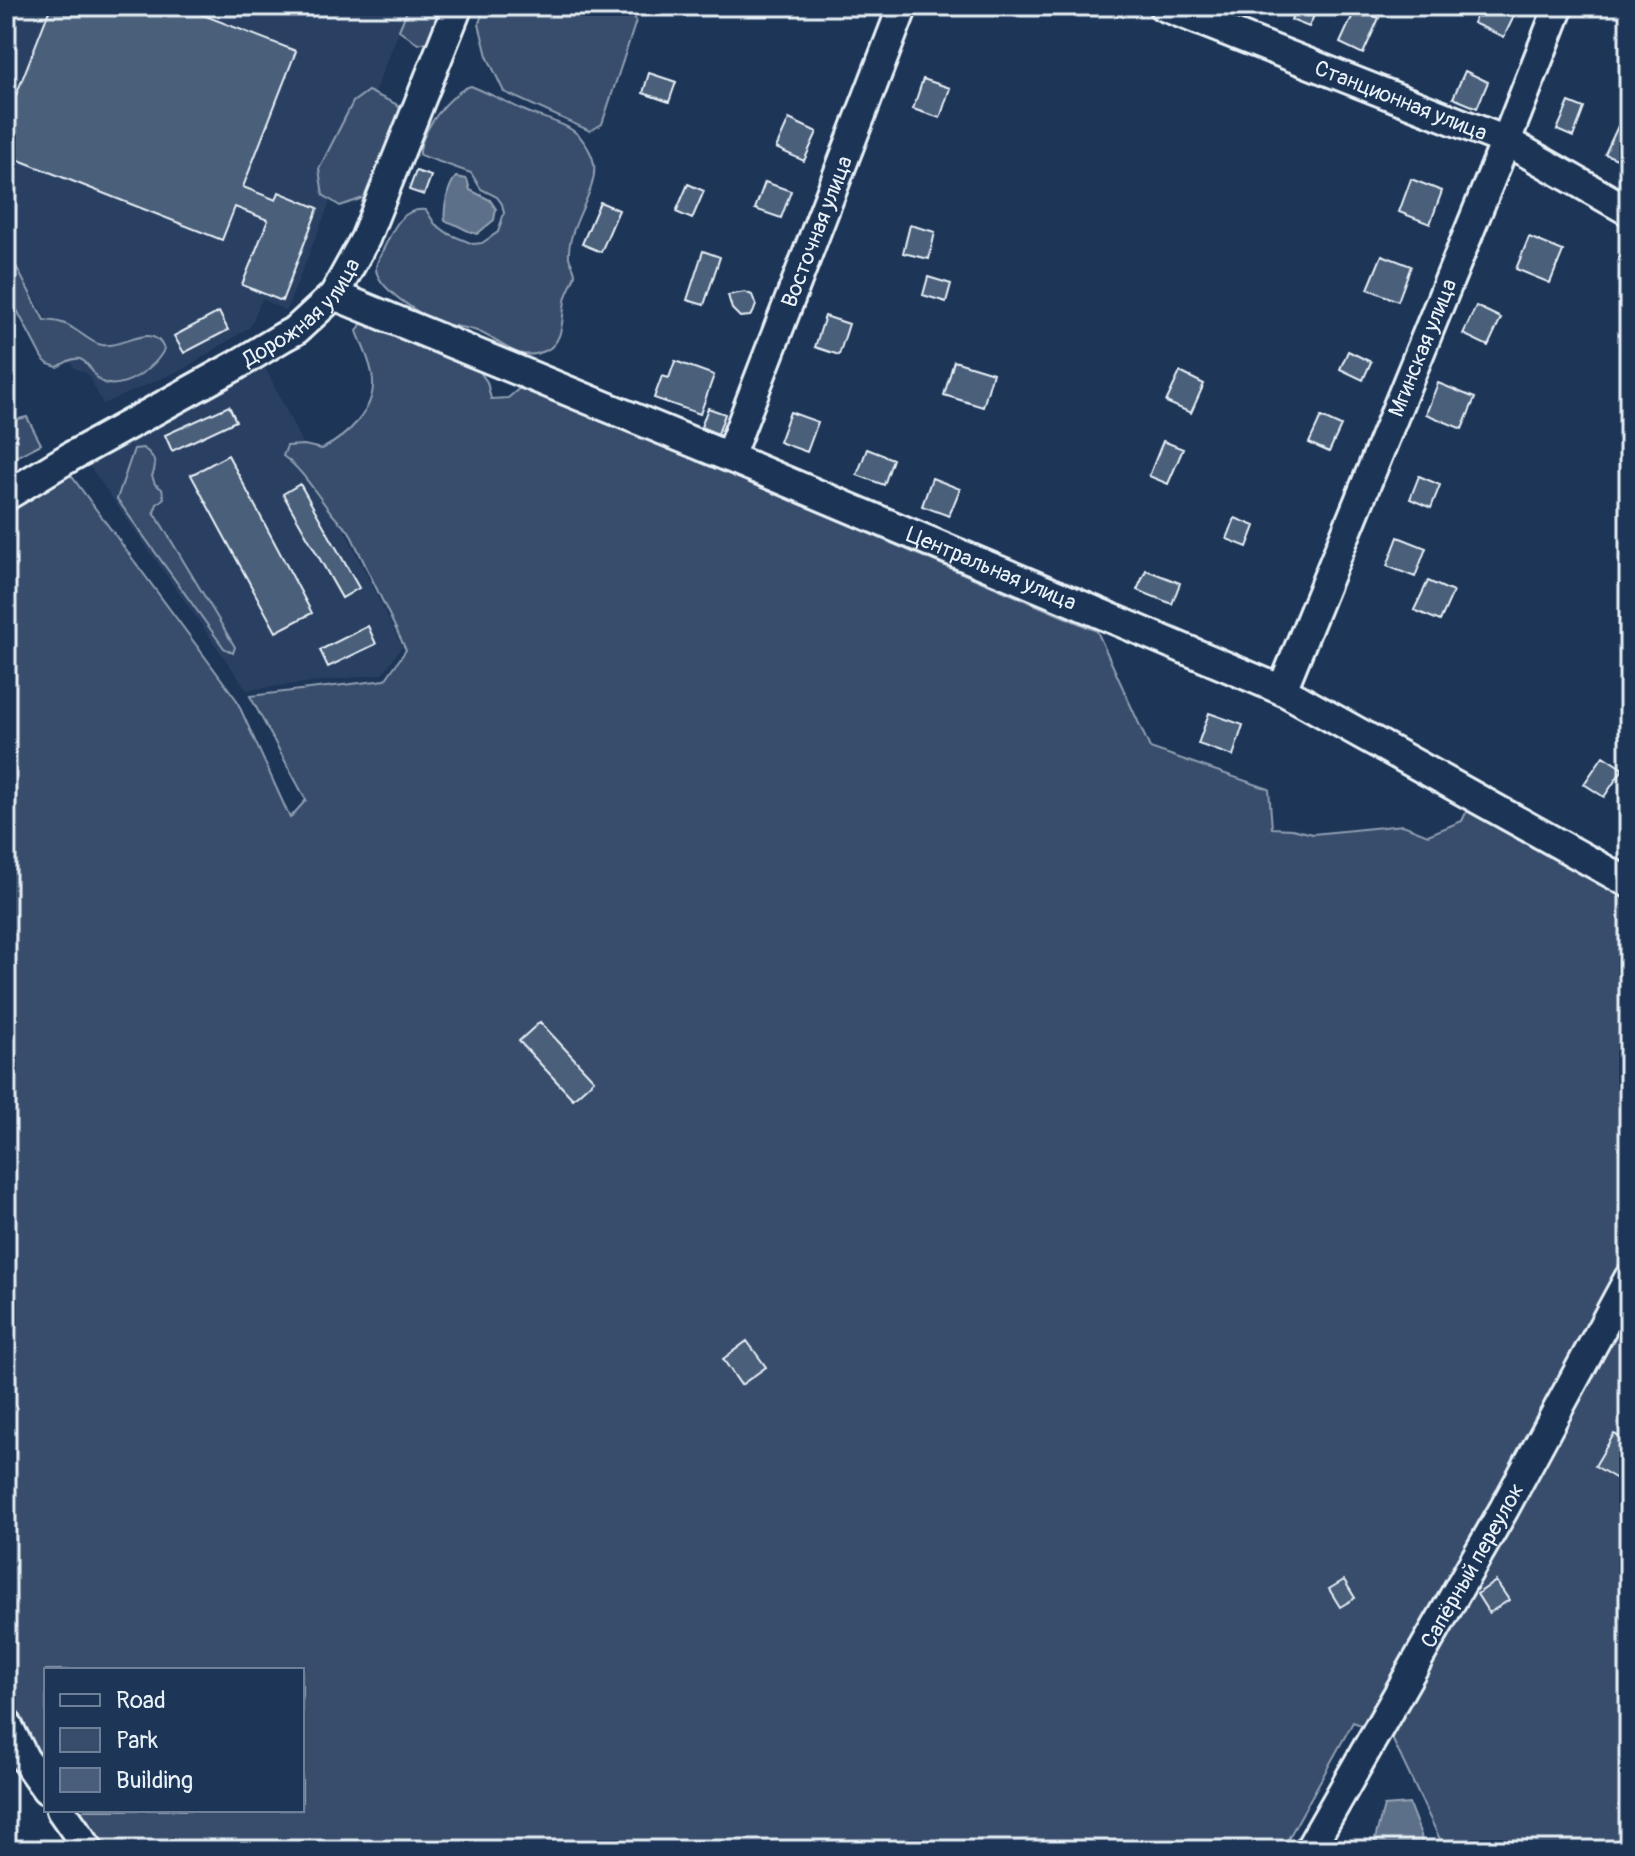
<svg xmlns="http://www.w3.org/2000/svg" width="1635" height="1856" font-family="Pangolin,sans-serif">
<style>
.built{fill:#2a4162}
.green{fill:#374d6c;stroke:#909fb2;stroke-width:2}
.water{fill:#5d7089;stroke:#95a4b5;stroke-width:2}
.building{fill:#495e7a;stroke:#e8f1f8;stroke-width:2}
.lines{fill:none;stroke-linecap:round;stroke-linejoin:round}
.minor-casing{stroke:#e8f1f8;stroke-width:34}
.minor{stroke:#1d3557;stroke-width:28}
.labels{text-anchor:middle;stroke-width:6;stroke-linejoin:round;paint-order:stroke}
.street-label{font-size:22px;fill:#e8f1f8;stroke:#1d3557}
</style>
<rect width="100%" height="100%" fill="#1d3557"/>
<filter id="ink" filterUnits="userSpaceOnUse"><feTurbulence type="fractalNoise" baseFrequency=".0125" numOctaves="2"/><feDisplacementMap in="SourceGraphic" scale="16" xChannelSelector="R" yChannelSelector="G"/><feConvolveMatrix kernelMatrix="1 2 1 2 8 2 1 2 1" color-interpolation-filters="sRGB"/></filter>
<g filter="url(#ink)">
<!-- built -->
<path class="built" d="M6 6H409L286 311 262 299 250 327 185 368 103 404 88 374 74 368 6 246Z
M265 367 402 647 382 674 247 690 86 461Z"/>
<!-- green -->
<path class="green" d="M409 6H444L430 41 418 44 399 30Z
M484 6H629L636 21 602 124 590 131 504 92 487 56 479 24Z
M471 86C488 93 504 101 521 109 540 119 572 122 584 142 588 147 593 157 594 164 598 192 567 225 569 257 570 263 575 268 575 274 574 281 568 290 566 297 561 314 566 342 545 351 515 364 500 338 474 330 462 327 449 326 438 322 421 315 376 288 376 268 376 263 380 257 382 252 392 232 400 207 426 210L435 224 449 234 473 244 482 243 498 232 504 213 502 204 497 197 481 189 471 173 420 155C418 134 451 91 471 86Z
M368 91 396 104 405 114 366 197 340 206 323 195 319 169 353 102Z
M6 247 44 320C55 321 65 322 74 329 83 334 91 343 102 345 122 349 153 320 164 349 157 367 122 392 102 382 93 377 91 363 80 359 72 357 64 364 57 367L48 364 42 358 6 289Z
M366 316 478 369 487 382 491 399 508 398 521 387H538L556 400 1097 631 1150 748 1269 789 1272 828 1292 829 1313 834 1403 825 1428 835 1462 821 1472 800 1629 894V1850H1445L1391 1736 1353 1722 1282 1850H106L78 1810H302V1670H46V1765L34 1748 6 1694V509L70 474 236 699 290 818 306 800 250 696 385 680 406 650 349 531C323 510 309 474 283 456L287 446 304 445 322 449C347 436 375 411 373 380 372 363 362 346 357 331Z
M27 417 41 444 6 462V422Z
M143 448C154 455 158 464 152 476L155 484 162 489 164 498 157 504 154 512 235 647 233 653 224 648 117 499 134 449Z"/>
<!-- water -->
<path class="water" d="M456 177 467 179 470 190 490 200 496 209 494 220 477 234C464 231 457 223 445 221 443 209 448 185 456 177Z
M1409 1804 1421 1835 1423 1850H1372L1384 1806Z"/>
<!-- building -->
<path class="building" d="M51 6H180L296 51 243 187 276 200 279 192 318 208 282 301 242 285 268 220 235 207 222 240 6 155V121Z
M1296 6H1318L1309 27 1291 20Z
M1480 6H1497L1515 14 1504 37 1473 23Z
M1356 8 1379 18 1363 54 1340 43Z
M1465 71 1488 82 1477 108 1453 98Z
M649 73 676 82 669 102 643 93Z
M923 79 950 88 940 118 913 109Z
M1569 102 1584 108 1573 137 1557 130Z
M789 119 817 132 804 161 776 148Z
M1618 126 1629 131V164L1605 154Z
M416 171 431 176 424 195 409 190Z
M1411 179 1442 191 1430 224 1399 212Z
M765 182 791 191 781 218 755 209Z
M688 184 704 191 692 219 676 212Z
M600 202 619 210 601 252 582 244Z
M910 225 935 232 929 259 903 253Z
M1529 237 1563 251 1550 283 1516 269Z
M703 251 720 257 704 305 687 300Z
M1382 255 1411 266 1398 301 1368 289Z
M928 277 951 284 946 302 923 295Z
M745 292 752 295 756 305 753 313 750 316 740 317 732 309 728 295Z
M1476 306 1501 318 1488 346 1463 334Z
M219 312 228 330 184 353 174 336Z
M825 316 849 324 839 355 815 347Z
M1348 351 1371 362 1363 380 1340 369Z
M675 361 714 375 700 414 654 398 662 376 669 378Z
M954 361 993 373 983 407 944 395Z
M1180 372 1204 384 1191 413 1166 402Z
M1438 383 1475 398 1462 429 1426 414Z
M229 406 236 421 172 451 165 435Z
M708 408 725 414 718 434 701 427Z
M790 412 818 422 807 452 779 442Z
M1321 417 1341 426 1329 452 1309 443Z
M1163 441 1183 449 1168 484 1149 476Z
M867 449 893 459 884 485 857 475Z
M228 455 312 613 276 632 191 475Z
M1419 476 1440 485 1431 508 1410 499Z
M932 478 960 489 949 516 922 506Z
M300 484 359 588 342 598 283 494Z
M1235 518 1255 526 1247 547 1227 539Z
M1398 537 1426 548 1415 577 1387 566Z
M1146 570 1180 583 1172 604 1137 590Z
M1428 581 1453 592 1440 621 1414 610Z
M368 626 376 644 328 667 320 650Z
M1209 713 1243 725 1233 756 1198 744Z
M1603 756 1623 769 1604 797 1584 784Z
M540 1022 594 1080 573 1099 519 1041Z
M747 1341 766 1367 741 1385 723 1359Z
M1614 1434 1629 1442V1459L1617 1479 1595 1466Z
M1344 1580 1355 1598 1340 1607 1329 1589Z
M1496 1581 1509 1600 1489 1613 1477 1594Z"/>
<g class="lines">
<!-- minor casing -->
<g class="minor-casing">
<g id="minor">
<path id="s1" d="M1163 6 1506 141 1629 211"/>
<path id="s2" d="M334 295 729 457 1282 690 1629 883"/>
<path id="s3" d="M729 457 903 6"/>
<path id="s4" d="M6 496 70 457 235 366 283 337 296 330 334 295 365 239 458 6"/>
<path id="s5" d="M1282 690 1506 141 1559 6"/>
<path d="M6 1722 24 1758 46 1789"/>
<path d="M61 1810 89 1850"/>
<path id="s6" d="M1309 1850 1504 1509 1629 1278"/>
</g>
</g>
<!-- minor -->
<use href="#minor" class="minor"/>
</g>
</g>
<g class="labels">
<!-- street labels -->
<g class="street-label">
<text dy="8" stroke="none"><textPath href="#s1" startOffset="256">Станционная улица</textPath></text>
<text dy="8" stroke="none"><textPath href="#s3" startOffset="242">Восточная улица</textPath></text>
<text dy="8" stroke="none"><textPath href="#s4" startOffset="350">Дорожная улица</textPath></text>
<text dy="8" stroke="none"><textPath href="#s5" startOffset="370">Мгинская улица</textPath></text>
<text dy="8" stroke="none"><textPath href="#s2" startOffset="712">Центральная улица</textPath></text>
<text dy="8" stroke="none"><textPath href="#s6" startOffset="328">Сапёрный переулок</textPath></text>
</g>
</g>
<!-- margin -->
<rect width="1635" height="1856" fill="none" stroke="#1d3557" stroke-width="32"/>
<rect x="16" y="16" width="1603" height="1824" fill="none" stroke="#e8f1f8" stroke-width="3" filter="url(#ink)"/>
<!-- legend -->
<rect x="44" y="1668" width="260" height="144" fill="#1d3557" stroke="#6e8097" stroke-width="2"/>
<rect x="60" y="1694" width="40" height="12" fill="#1d3557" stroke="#6e8097" stroke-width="2"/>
<text x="116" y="1708" font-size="24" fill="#e8f1f8">Road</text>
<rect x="60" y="1728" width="40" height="24" fill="#374d6c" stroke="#6e8097" stroke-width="2"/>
<text x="116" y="1748" font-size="24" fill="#e8f1f8">Park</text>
<rect x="60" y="1768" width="40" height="24" fill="#495e7a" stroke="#6e8097" stroke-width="2"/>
<text x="116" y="1788" font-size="24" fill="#e8f1f8">Building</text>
</svg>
